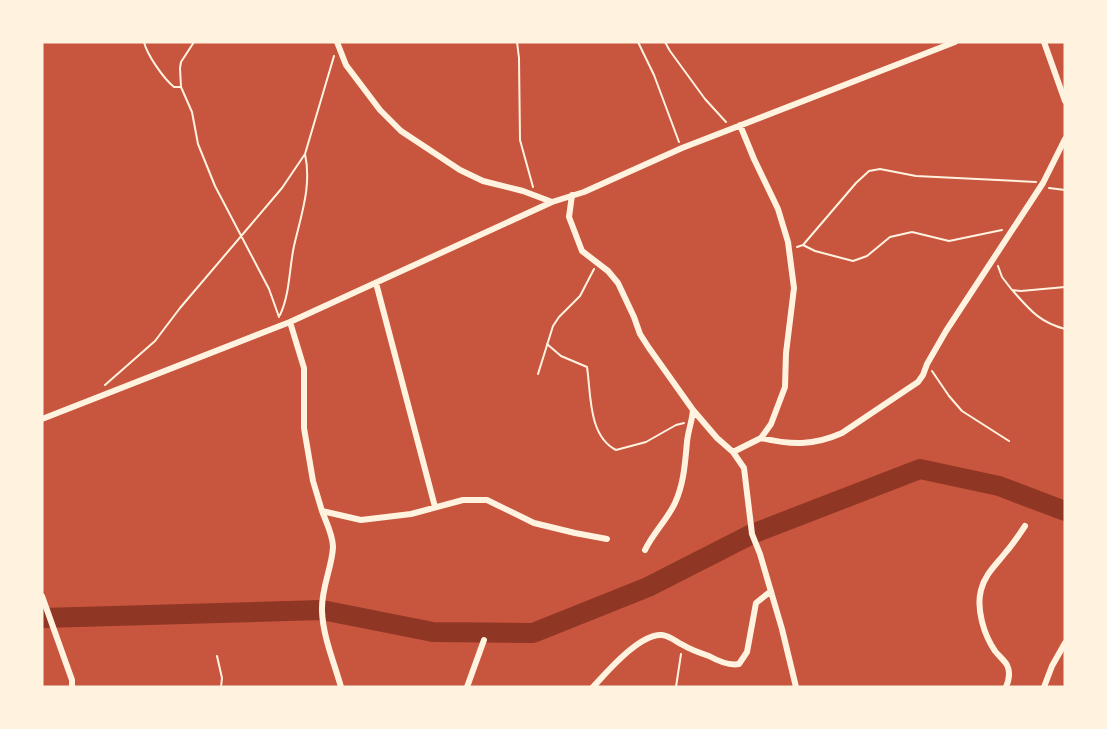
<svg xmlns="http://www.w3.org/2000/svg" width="1107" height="729" font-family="Ubuntu,sans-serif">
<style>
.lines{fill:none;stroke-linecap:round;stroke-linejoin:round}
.river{stroke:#8f3625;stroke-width:20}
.path{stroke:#fff3e0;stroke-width:2}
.minor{stroke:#fff3e0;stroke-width:6}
</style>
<rect width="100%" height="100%" fill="#c8553d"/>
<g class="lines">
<!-- river -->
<path class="river" d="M42 618 322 610 433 632 533 633 648 587 752 534 920 469 999 486 1065 511"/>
<!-- path -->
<path class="path" d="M144 42C147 55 164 79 174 87H181
M194 42 181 62 180 68 181 87 192 112 198 144 215 186 269 289 279 317
M517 42 519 58 520 140 533 187
M638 42 654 75 679 142
M665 42 670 51 705 99 726 122
M1049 188 1065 190
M803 245 815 251 853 261 867 256 890 237 912 232 949 241 1002 230
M797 247 803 245 856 183 869 171 880 169 916 176 1036 182
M998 266 1002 277 1012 290 1021 291 1065 287
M1013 291C1030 310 1039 322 1065 329
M280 315C290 294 289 269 294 246 301 215 312 186 305 154
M547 344 561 356 587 367C591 393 588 436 616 450L646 442 676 425 684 423
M932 371 949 396 962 411 1009 441
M538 374 553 326 559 317 580 296 594 269
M105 385 155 341 180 308 282 188 305 154 334 56
M217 656 222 678 221 687
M676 687 681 654"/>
<!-- minor -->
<path class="minor" d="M337 42 346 65 380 110 401 131 460 170 483 181 523 191 552 202
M1044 42 1065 101
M572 195 569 217 582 251 608 271 618 283 634 317 640 334 649 348 693 410 717 438 733 452 744 468 752 534 760 554 782 629 796 687
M376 283 435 507
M290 322 304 368V428L313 481 322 511 361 520 411 514 463 500H487L534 523 575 533 607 539
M42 419 290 322 552 202 584 192 682 148 955 42
M761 438C791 445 813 446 842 433L918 382 923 375 927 364 946 331 1043 183 1065 139
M733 452 761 438 771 424 785 387 786 353 794 288 788 242 778 209 754 159 740 125
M322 511C326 522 333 535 333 547 332 568 321 588 322 611 323 637 334 662 341 687
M645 550C653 533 667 520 675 503 684 483 685 463 687 442 688 431 692 422 693 410
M42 596 72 680V687
M467 687 484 640
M593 687C607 672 640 633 662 635 671 636 676 642 683 645 691 650 700 653 709 656 718 661 729 666 739 664L747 652 756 603 771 591
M1006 687C1009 680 1011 673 1007 665 1004 660 999 656 995 651 984 635 976 609 981 590 985 574 996 565 1006 552 1013 544 1019 535 1025 526
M1044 687 1052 666 1065 643"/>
</g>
<!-- border -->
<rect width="1107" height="729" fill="none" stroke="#fff3e0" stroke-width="87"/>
</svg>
